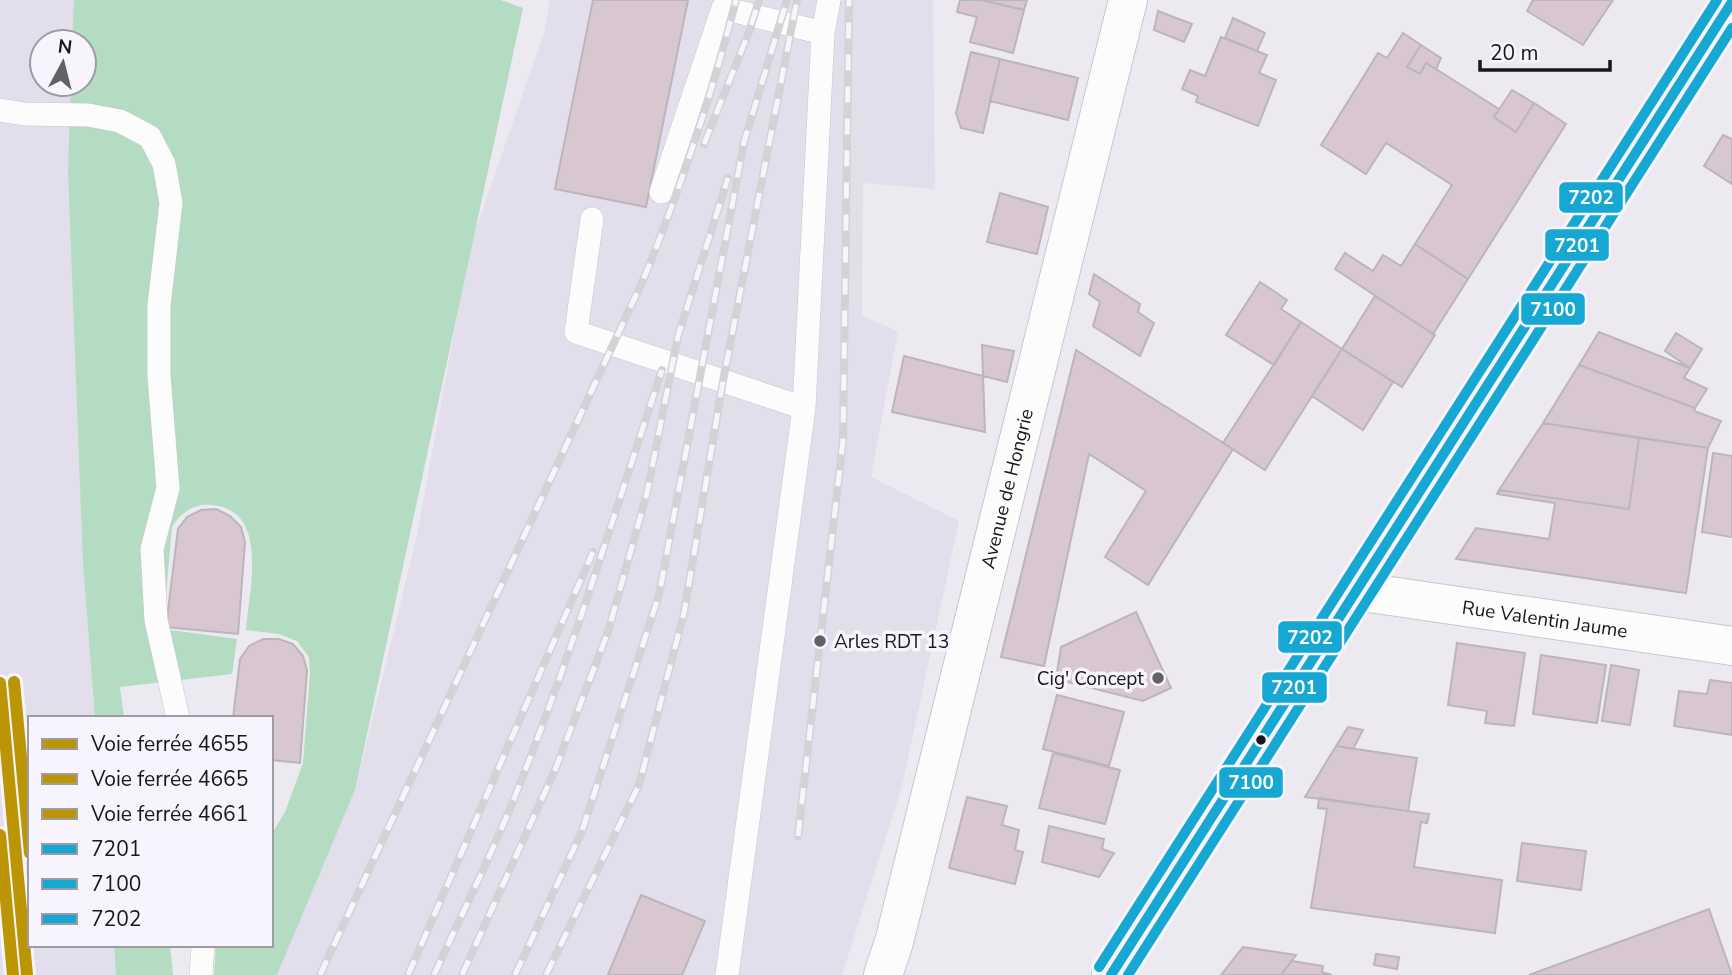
<svg xmlns="http://www.w3.org/2000/svg" width="1732" height="975" font-family="'Nunito Sans',sans-serif">
<style>
.built{fill:#e3deeb;fill-rule:evenodd}
.green{fill:#b3dcc3}
.building{fill:#d8c7d0;stroke:#bab6ba;stroke-width:2}
.lines{fill:none;stroke-linecap:round;stroke-linejoin:round}
.lane-casing{stroke:#c8c6cb;stroke-width:24}
.street-casing{stroke:#c8c6cb;stroke-width:40}
.secondary-casing{stroke:#c8c6cb;stroke-width:40}
.lane{stroke:#fcfcfd;stroke-width:23}
.street{stroke:#fcfcfd;stroke-width:38}
.secondary{stroke:#fcfcfd;stroke-width:38}
.rail-casing{stroke:#d3d3d5;stroke-width:8}
.rail{stroke:#f8f4fe;stroke-width:5;stroke-dasharray:16;stroke-linecap:butt}
.bus-1-casing{stroke:#f8f4fe;stroke-width:16}
.bus-2-casing{stroke:#f8f4fe;stroke-width:16}
.bus-3-casing{stroke:#f8f4fe;stroke-width:16}
.bus-1{stroke:#16a8d3;stroke-width:10}
.bus-2{stroke:#16a8d3;stroke-width:10}
.bus-3{stroke:#16a8d3;stroke-width:10}
.rail-1-casing{stroke:#f8f4fe;stroke-width:18}
.rail-2-casing{stroke:#f8f4fe;stroke-width:18}
.rail-3-casing{stroke:#f8f4fe;stroke-width:18}
.rail-1{stroke:#bb9504;stroke-width:12}
.rail-2{stroke:#bb9504;stroke-width:12}
.rail-3{stroke:#bb9504;stroke-width:12}
.poi-dot{fill:#626166;stroke:#f8f4fe;stroke-width:2.5}
.bus-dot{fill:#18171b;stroke:#f8f4fe;stroke-width:2.5}
.labels{text-anchor:middle;stroke-width:7;stroke-linejoin:round;paint-order:stroke}
.street-label{font-size:19px;fill:#18171b;stroke:#f8f4fe}
.poi-label{font-size:19px;fill:#18171b;stroke:#f8f4fe;text-anchor:start}
.line-badge{stroke:#f8f4fe;stroke-width:2.5}
.badge-label{font-size:19px;text-anchor:middle;font-weight:bold;fill:#fff}
</style>
<rect width="100%" height="100%" fill="#eceaf0"/>
<path class="built" d="M0 0H85L83 564 95 718H30V945H113L116 975H0ZM42 42H84V84H42Z
M550 0H933L935 189 863 183 862 316 898 331 871 477 959 521 902 786 842 975H277L355 790 416 540 470 246 544 33Z"/>
<path class="green" d="M74 0H501L523 8 355 790 277 975H214L216 945H271V835L285 812 303 763 310 674 309 657 297 641 279 634 246 630C249 590 270 510 212 505 193 503 181 513 172 527L163 629 237 639 232 674 120 687 124 718H95L83 564 68 170 71 84H84V42H72Z
M114 945H170L173 975H116Z"/>
<path class="building" d="M593 0H688L646 207 555 189Z
M960 0H981L1024 10 1013 53 970 42 977 17 957 12Z
M981 0H1027L1024 10Z
M1533 0H1613L1583 45 1527 11Z
M1158 11 1192 24 1184 42 1154 30Z
M1233 18 1265 33 1257 51 1225 38Z
M1403 33 1421 45 1407 67 1420 74 1426 63 1436 69 1499 109 1494 117 1516 132 1534 103 1566 124 1468 279 1415 244 1452 185 1386 143 1366 174 1321 145 1378 53 1387 58Z
M1221 37 1267 55 1259 73 1276 80 1258 126 1196 102 1198 96 1182 89 1190 70 1205 76Z
M1421 45 1441 58 1436 69 1426 63 1420 74 1407 67Z
M971 52 1000 59 983 133 961 128 956 113Z
M1000 59 1078 78 1068 120 990 101Z
M1512 90 1534 103 1516 132 1494 117Z
M1723 135 1732 139V184L1704 166Z
M1000 193 1048 207 1037 254 987 242Z
M1415 244 1468 279 1433 334 1335 269 1345 253 1373 271 1383 255 1401 266Z
M1094 274 1140 304 1138 312 1154 323 1140 356 1093 326 1100 302 1089 294Z
M1260 282 1287 300 1281 309 1301 322 1274 365 1226 335Z
M1375 296 1435 335 1402 387 1342 349Z
M1301 322 1342 349 1265 470 1223 443Z
M1599 332 1690 368 1684 378 1707 389 1695 408 1579 365Z
M1676 333 1702 349 1690 368 1665 351Z
M982 345 1014 351 1007 382 983 376Z
M1342 349 1393 382 1363 430 1312 396Z
M1076 350 1233 449 1148 585 1105 557 1146 491 1089 454 1044 666 1001 657Z
M904 356 983 376 985 432 892 412Z
M1579 365 1695 408 1694 411 1721 421 1708 448 1543 423Z
M1543 423 1639 438 1629 509 1499 490Z
M1639 438 1708 448 1686 593 1456 559 1476 528 1549 539 1555 503 1497 494 1499 490 1629 509Z
M1713 453 1732 456V537L1702 532Z
M216 509 230 516 241 527 245 542 238 634 166 627 178 529 187 517 201 510Z
M1136 612 1171 688 1143 701 1056 679 1061 647Z
M263 639H279L293 644 303 656 307 670 300 763 271 760V718H233L240 659 249 646Z
M1457 643 1525 653 1514 726 1485 723 1487 711 1448 705Z
M1541 655 1606 665 1597 723 1533 714Z
M1611 665 1639 670 1630 725 1602 721Z
M1710 680 1732 683V735L1674 726 1679 691 1707 694Z
M1057 695 1124 712 1109 766 1043 749Z
M1348 727 1363 730 1353 749 1336 746Z
M1336 746 1417 758 1408 811 1305 797Z
M1053 753 1120 770 1105 824 1039 808Z
M967 797 1007 806 1002 825 1019 830 1015 850 1023 852 1015 884 949 868Z
M1319 798 1429 814 1427 823 1421 822 1414 867 1502 880 1495 933 1311 908 1327 809 1318 808Z
M1049 826 1104 839 1102 849 1114 853 1099 877 1042 862Z
M1522 843 1586 851 1581 890 1517 881Z
M641 895 705 921 682 975H608Z
M1709 909 1732 975H1529Z
M1243 947 1296 955 1281 975H1221Z
M1376 954 1399 957 1397 969 1374 965Z
M1292 961 1323 966 1322 972 1332 975H1281Z"/>
<g class="lines">
<defs>
<path id="lane" d="M0 110 24 114 88 115 120 121 150 137 164 164 171 203 159 305V376L168 488 152 549 156 620 178 718
M661 192 723 8 823 33
M592 219 576 332 804 408
M201 975 203 945
M727 975 804 408 823 33 829 0"/>
<g id="street">
<path id="s1" d="M1356 591 1732 646"/>
<path id="s2" d="M883 975 894 942 1128 0"/>
</g>
<path id="secondary" d="M1111 975 1732 2"/>
</defs>
<use href="#lane" class="lane-casing"/>
<use href="#street" class="street-casing"/>
<use href="#secondary" class="secondary-casing"/>
<use href="#lane" class="lane"/>
<use href="#street" class="street"/>
<use href="#secondary" class="secondary"/>
<defs>
<path id="rail" d="M704 144 749 32 759 0
M798 836 843 440 849 0
M320 975 644 278C681 187 712 95 736 0
M408 975 593 552
M434 975C459 920 486 866 509 811 568 667 613 517 662 370
M462 975 555 770 608 632 647 493 678 336 728 178
M515 975 582 831 659 595 744 142 787 0
M546 975 639 785 684 613 723 381 797 0"/>
</defs>
<use href="#rail" class="rail-casing"/>
<use href="#rail" class="rail"/>
<defs>
<path id="bus-1" d="M1111 975 1732 2"/>
<path id="bus-2" d="M1128 975 1732 28"/>
<path id="bus-3" d="M1099 967 1717 0"/>
</defs>
<use href="#bus-1" class="bus-1-casing"/>
<use href="#bus-2" class="bus-2-casing"/>
<use href="#bus-3" class="bus-3-casing"/>
<use href="#bus-1" class="bus-1"/>
<use href="#bus-2" class="bus-2"/>
<use href="#bus-3" class="bus-3"/>
<defs>
<path id="rail-1" d="M0 683 27 975"/>
<path id="rail-2" d="M0 835 13 975"/>
<path id="rail-3" d="M14 682 30 853"/>
</defs>
<use href="#rail-1" class="rail-1-casing"/>
<use href="#rail-2" class="rail-2-casing"/>
<use href="#rail-3" class="rail-3-casing"/>
<use href="#rail-1" class="rail-1"/>
<use href="#rail-2" class="rail-2"/>
<use href="#rail-3" class="rail-3"/>
</g>
<g class="poi-dot">
<circle cx="820" cy="641" r="7"/>
<circle cx="1158" cy="678" r="7"/>
</g>
<circle class="bus-dot" cx="1261" cy="740" r="6"/>
<g class="labels">
<g class="street-label">
<text dy="7" stroke="none"><textPath href="#s2" startOffset="502">Avenue de Hongrie</textPath></text>
<text dy="7" stroke="none"><textPath href="#s1" startOffset="191">Rue Valentin Jaume</textPath></text>
</g>
<g class="poi-label">
<text x="834" y="648">Arles RDT 13</text>
<text x="1144" y="685" text-anchor="end">Cig' Concept</text>
</g>
</g>
<g class="line-badge">
<rect x="1558" y="181" width="66" height="33" rx="7" fill="#16a8d3"/>
<rect x="1544" y="228" width="66" height="34" rx="7" fill="#16a8d3"/>
<rect x="1520" y="292" width="66" height="34" rx="7" fill="#16a8d3"/>
<rect x="1277" y="620" width="66" height="34" rx="7" fill="#16a8d3"/>
<rect x="1261" y="671" width="67" height="33" rx="7" fill="#16a8d3"/>
<rect x="1218" y="766" width="66" height="33" rx="7" fill="#16a8d3"/>
</g>
<g class="badge-label">
<text x="1591" y="204">7202</text>
<text x="1577" y="252">7201</text>
<text x="1553" y="316">7100</text>
<text x="1310" y="644">7202</text>
<text x="1294" y="694">7201</text>
<text x="1251" y="789">7100</text>
</g>
<rect x="28" y="716" width="245" height="231" fill="#f8f4fe" stroke="#9e9ca3" stroke-width="2"/>
<rect x="42" y="739" width="35" height="10" fill="#bb9504" stroke="#9e9ca3" stroke-width="2"/>
<text x="91" y="751" font-size="21" fill="#18171b">Voie ferrée 4655</text>
<rect x="42" y="774" width="35" height="10" fill="#bb9504" stroke="#9e9ca3" stroke-width="2"/>
<text x="91" y="786" font-size="21" fill="#18171b">Voie ferrée 4665</text>
<rect x="42" y="809" width="35" height="10" fill="#bb9504" stroke="#9e9ca3" stroke-width="2"/>
<text x="91" y="821" font-size="21" fill="#18171b">Voie ferrée 4661</text>
<rect x="42" y="844" width="35" height="10" fill="#16a8d3" stroke="#9e9ca3" stroke-width="2"/>
<text x="91" y="856" font-size="21" fill="#18171b">7201</text>
<rect x="42" y="879" width="35" height="10" fill="#16a8d3" stroke="#9e9ca3" stroke-width="2"/>
<text x="91" y="891" font-size="21" fill="#18171b">7100</text>
<rect x="42" y="914" width="35" height="10" fill="#16a8d3" stroke="#9e9ca3" stroke-width="2"/>
<text x="91" y="926" font-size="21" fill="#18171b">7202</text>
<g transform="translate(63 63) rotate(7)"><circle r="33" fill="#f8f4fe" stroke="#9e9ca3" stroke-width="2"/>
<path d="M0-5L12 26L0 18L-12 26Z" fill="#626166"/>
<text y="-10" font-size="19" font-weight="bold" text-anchor="middle" fill="#18171b">N</text>
</g>
<path d="M1480 60v10h130v-10" fill="none" stroke="#18171b" stroke-width="3.5"/>
<text x="1490" y="60" font-size="21" fill="#18171b" stroke="#f8f4fe" stroke-width="5" paint-order="stroke">20 m</text>
</svg>
